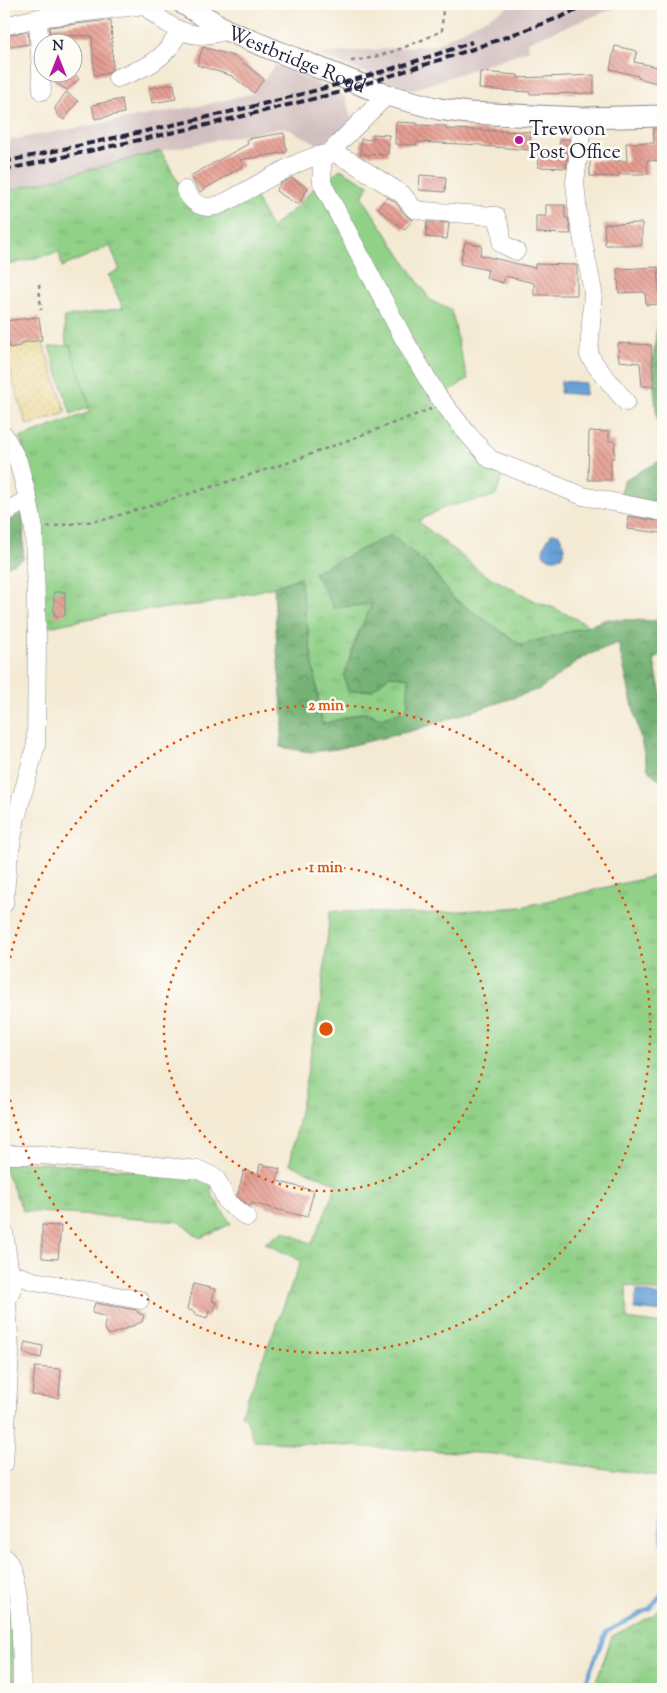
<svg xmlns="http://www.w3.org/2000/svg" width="667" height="1693" font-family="'Sorts Mill Goudy',serif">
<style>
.industrial{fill:#d2bfbf}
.grass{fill:url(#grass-tufts);stroke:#597961}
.forest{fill:url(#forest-crowns);stroke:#4b6a58}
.sand{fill:url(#sand-dots);stroke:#887e6c}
.garden{fill:#90d087;stroke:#597961}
.water{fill:url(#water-ripples);stroke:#456188}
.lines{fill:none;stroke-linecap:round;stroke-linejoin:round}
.stream{stroke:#68a0d6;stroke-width:4}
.building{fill:url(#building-back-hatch)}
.minor-casing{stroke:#8b8688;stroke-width:19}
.major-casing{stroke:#8b8688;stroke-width:23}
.path{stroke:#8b8688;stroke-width:2.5;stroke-dasharray:4 4;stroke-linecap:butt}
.minor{stroke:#fff;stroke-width:18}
.major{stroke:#fff;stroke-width:21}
.rail{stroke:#22223b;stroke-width:4;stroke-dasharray:8 4;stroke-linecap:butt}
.ring{fill:none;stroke:#de560e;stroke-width:2.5;stroke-dasharray:2.5 5}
.poi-dot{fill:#b5179e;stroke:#fdfcf7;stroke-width:2}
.labels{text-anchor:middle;stroke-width:5;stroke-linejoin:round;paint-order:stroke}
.street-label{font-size:20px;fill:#22223b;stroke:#fdfcf7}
.poi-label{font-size:20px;fill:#22223b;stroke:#fdfcf7;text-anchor:start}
.centre{fill:#de560e;stroke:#fdfcf7;stroke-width:2.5}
.ring-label{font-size:15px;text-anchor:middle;font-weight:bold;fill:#de560e;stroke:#fdfcf7;stroke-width:5;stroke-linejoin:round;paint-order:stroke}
</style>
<defs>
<pattern id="grass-tufts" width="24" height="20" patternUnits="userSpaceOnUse" patternTransform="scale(1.25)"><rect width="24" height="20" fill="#90d087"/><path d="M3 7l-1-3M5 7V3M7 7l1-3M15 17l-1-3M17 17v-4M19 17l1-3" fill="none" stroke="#7cb275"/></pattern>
<pattern id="forest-crowns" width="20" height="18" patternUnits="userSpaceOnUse" patternTransform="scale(1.25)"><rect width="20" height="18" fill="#74b274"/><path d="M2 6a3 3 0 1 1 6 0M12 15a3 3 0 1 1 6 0" fill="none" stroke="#5f9060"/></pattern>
<pattern id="sand-dots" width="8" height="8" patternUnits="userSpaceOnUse" patternTransform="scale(1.25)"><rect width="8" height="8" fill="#eeda9e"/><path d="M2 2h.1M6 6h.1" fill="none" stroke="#ccbb89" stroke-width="1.8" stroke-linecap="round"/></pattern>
<pattern id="water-ripples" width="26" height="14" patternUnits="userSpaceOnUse" patternTransform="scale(1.25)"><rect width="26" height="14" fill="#68a0d6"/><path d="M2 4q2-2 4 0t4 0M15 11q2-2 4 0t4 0" fill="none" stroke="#5582af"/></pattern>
<pattern id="building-back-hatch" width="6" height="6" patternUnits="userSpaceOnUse" patternTransform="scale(1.25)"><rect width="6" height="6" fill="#e69c90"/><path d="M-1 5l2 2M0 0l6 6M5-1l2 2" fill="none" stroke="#ba7f77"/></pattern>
</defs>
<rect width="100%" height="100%" fill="#fdfcf7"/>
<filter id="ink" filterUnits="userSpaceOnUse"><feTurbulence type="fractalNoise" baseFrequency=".02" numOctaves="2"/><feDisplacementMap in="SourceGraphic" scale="10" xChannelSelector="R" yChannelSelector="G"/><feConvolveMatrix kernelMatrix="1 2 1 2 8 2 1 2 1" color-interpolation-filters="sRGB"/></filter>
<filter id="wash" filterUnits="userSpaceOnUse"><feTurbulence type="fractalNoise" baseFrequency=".0096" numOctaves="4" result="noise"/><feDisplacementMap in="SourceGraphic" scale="20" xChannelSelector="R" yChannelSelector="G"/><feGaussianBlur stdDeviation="1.12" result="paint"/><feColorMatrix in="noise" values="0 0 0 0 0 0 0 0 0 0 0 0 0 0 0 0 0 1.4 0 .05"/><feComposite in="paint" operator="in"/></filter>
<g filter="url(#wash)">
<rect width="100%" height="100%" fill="#f4ead4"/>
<path class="industrial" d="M514 4H625L527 42 529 50 409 91 396 84 317 54 434 45Z
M275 65 345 96 352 121 322 146 284 127 161 151 4 192V141L204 105 254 93Z"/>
<path class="grass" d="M161 151 194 211 253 192 271 228 298 205 318 184 403 343 504 471 496 495 487 498 448 506 418 521 484 574 539 603 550 606 590 626 521 645 453 598 429 566 373 604 357 636 344 676 348 691 372 690 390 675 409 678 407 711 381 718 365 712 322 725 299 578 274 587 206 604 117 613 43 628 39 532 34 482 20 438 90 412 66 343 64 317 123 308 108 275 120 270 110 246 62 267 59 252 4 266V192Z
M663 244V338L657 245Z
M663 874V1293L626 1285 627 1319 663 1324V1465L659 1476 494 1454 254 1441 246 1418 241 1415 301 1261 265 1243 284 1231 312 1244 337 1184 290 1164 321 1000 330 911 418 914 521 907Z
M4 1163H48L196 1176 212 1183 211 1193 231 1224 200 1238 180 1222 23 1211 4 1168Z
M4 1572 8 1583 15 1689H4Z
M663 1604V1689H591L595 1684 612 1636 652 1616Z"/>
<path class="forest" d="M660 304 663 338V436L657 418 652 367Z
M663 459V505L620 496 624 480Z
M24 512 23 559 4 568V523Z
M391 535 429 566 453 598 521 645 589 626 607 619 655 621 663 613V652L654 661 663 703V783L648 770 618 643 585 656 540 689 415 730 337 749 310 752 280 747 283 719 277 650 274 587 300 577 322 724 365 712 381 718 407 710 409 678 390 675 372 690 348 691 344 676 357 636 372 604 334 608 314 572Z"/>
<path class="sand" d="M42 340 66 413 27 425 4 353 6 349Z"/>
<path class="garden" d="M340 169 369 185 362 197 430 300 452 311 459 347 468 379 446 393 415 351 325 183Z
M70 345 90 407 71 414 49 347Z"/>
<path class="water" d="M561 381 586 383 585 395 560 393Z
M552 533 559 534 565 547 562 557 550 559 543 554C543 545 547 540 552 533Z
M637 1290 663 1297V1312L634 1309Z"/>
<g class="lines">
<path class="stream" d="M663 1501 660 1514 663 1548
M580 1689 586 1681 606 1632 649 1609 663 1592"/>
</g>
<g id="blocks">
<path class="building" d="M111 20 113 68 107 74 94 75 92 36 50 35 49 27Z
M28 31 29 44 4 48V36Z
M615 46 637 51 634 62 663 68V85L638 78V76L610 69Z
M203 47 236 57 264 79 254 93 232 76 197 65Z
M60 72H73L79 79 67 90 54 82Z
M480 72 518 75V78L594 75V93L530 94V92L479 89Z
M174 84 176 99 152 103 149 88Z
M66 92 78 101 64 120 57 115 55 108Z
M122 99 124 113 95 119 92 105Z
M396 122 417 123V125L446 126V129L531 132 530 150 482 146V145L417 142 416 145 395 144Z
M663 128V161L647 160 648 174H618V177L590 176V160L627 161 626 143H654L653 129Z
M284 133 287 152 240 160 243 166 200 192 190 176 248 144 247 139Z
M373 134 389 135 388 155 361 154V139L373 140Z
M560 139H570L566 168 538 167 539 150H559Z
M420 175 446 177 445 192 419 190Z
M292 178 308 188 298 205 276 191 280 184Z
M387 197 395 202 406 216 413 220 404 230 378 208Z
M546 205H565V218H568L571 234 536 233V216H546Z
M427 222 449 223 447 239 426 237Z
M642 223V245H605L604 224Z
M465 242 482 246 480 255 535 268V264L577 265V295H534V283L505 276 503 283 486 278 488 270 460 264Z
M658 267 660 304 646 305 645 292 619 293 617 269Z
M39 317 42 340 21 343 20 346 10 348 9 343 4 344V321Z
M618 343 651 345 654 386H642L640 363 619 361Z
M589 431 609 432V441H615L614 458H611V480H588Z
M628 516 663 522 662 533 627 529Z
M54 592H65V616H54Z
M260 1164 280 1169 277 1181 314 1191 307 1217 252 1203 251 1206H249L237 1196 244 1170 258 1174Z
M42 1225 61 1226 58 1259 42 1258Z
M193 1284 215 1289 212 1301 216 1302 214 1312 209 1311 207 1318 194 1314 195 1312 187 1309Z
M95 1303 136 1310 138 1313 144 1315 142 1322 112 1334H108L104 1328 106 1317 92 1313Z
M25 1342 43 1346 41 1358 23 1353Z
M35 1367 61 1369 59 1398 32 1395Z"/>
</g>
</g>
<g filter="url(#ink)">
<use href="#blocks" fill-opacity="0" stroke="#8b8688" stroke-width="1"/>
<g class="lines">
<defs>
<path id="minor" d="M143 4C168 27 192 44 226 30
M38 18 42 91
M4 26 38 18 144 5
M117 78C146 68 166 60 179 31
M387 95 338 144 335 151 341 157 350 161 402 194 414 209 424 211 496 216 501 230 502 244 516 251
M583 118 575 182 578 215 593 292 589 355 597 367 626 402
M338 144 322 161V183L404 339 437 395 467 433 490 459 583 496 663 512
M185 190C190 199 197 207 208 207 219 207 228 201 237 196 258 185 308 153 329 154
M4 435 18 461 28 499 34 529 37 640 36 745 16 818 8 862 4 904
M4 513 28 499
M4 1155H43L199 1170 216 1178 227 1202 247 1217
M4 1232 12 1289 7 1301 10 1353 4 1464
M10 1273 34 1281 140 1300
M4 1557C24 1577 21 1659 22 1689"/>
<g id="major">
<path id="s1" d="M184 4 226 30 269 48 387 95 439 109 468 113 583 118 663 116"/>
</g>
</defs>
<use href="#minor" class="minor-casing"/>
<use href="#major" class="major-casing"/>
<path class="path" d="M351 61C383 58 413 44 442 31L443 4
M39 284 41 310
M47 527 103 520 221 484 290 462 431 409"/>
<use href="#minor" class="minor"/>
<use href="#major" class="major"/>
<path class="rail" d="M4 162C161 127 320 97 472 42
M4 170 202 126 337 93 470 50 561 17 589 4"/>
</g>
</g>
<g class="ring">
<circle cx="326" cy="1029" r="162"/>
<path d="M4 995A324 324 0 1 1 4 1063"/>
</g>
<circle class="poi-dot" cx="519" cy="140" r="5"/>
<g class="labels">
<g class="street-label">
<text dy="7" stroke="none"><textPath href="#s1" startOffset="126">Westbridge Road</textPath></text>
</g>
<g class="poi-label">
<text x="529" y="135">Trewoon<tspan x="529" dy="23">Post Office</tspan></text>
</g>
</g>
<circle cx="326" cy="1029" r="8" class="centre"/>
<g class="ring-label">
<text x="326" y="710">2 min</text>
<text x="326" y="872">1 min</text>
</g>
<rect width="667" height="1693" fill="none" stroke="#fdfcf7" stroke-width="20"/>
<g transform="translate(58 58)"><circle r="24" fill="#fdfcf7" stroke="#a5a5ac"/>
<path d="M0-4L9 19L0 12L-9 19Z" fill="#b5179e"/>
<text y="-8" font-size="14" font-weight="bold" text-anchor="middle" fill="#22223b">N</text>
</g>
</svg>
